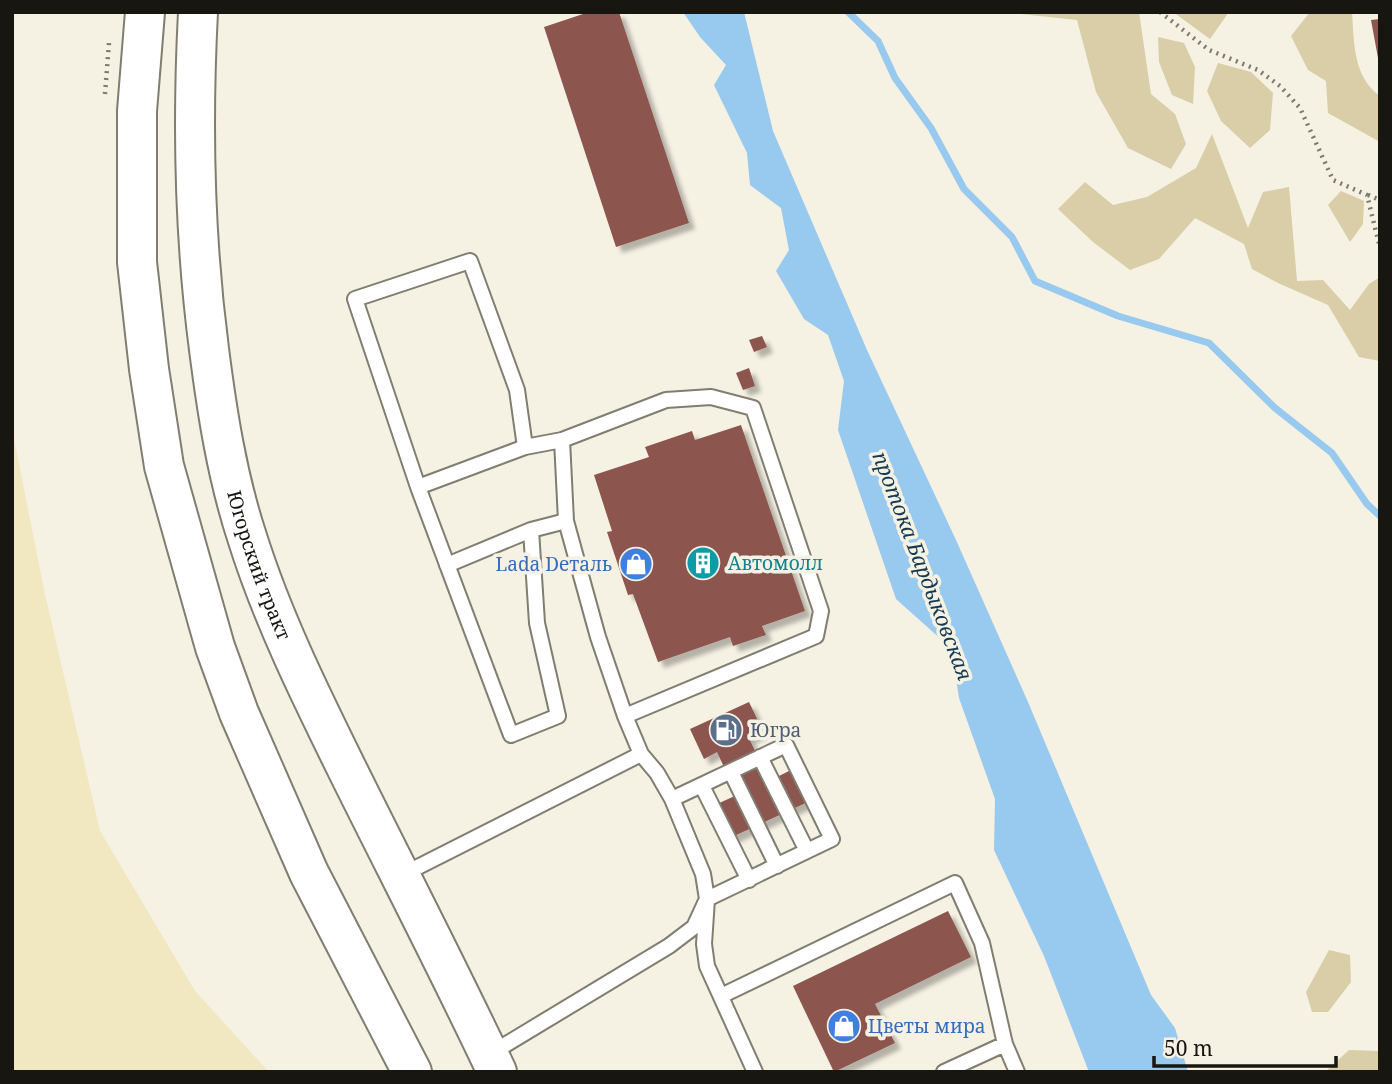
<svg xmlns="http://www.w3.org/2000/svg" width="1392" height="1084" font-family="'Noto Serif',serif">
<style>
.green{fill:#d9cea8}
.sand{fill:#f1e8c2}
.water{fill:#98c9ef}
.lines{fill:none;stroke-linecap:round;stroke-linejoin:round}
.stream{stroke:#98c9ef;stroke-width:7}
.building{fill:#8c554d;filter:url(#shadow)}
.lane-casing{stroke:#817d70;stroke-width:18}
.primary-casing{stroke:#817d70;stroke-width:42}
.path{stroke:#7c7a70;stroke-width:4.5;stroke-dasharray:2 5;stroke-linecap:butt}
.lane{stroke:#fff;stroke-width:14}
.primary{stroke:#fff;stroke-width:38}
.labels{text-anchor:middle;stroke-width:7;stroke-linejoin:round;paint-order:stroke}
.culture-label{font-size:19px;fill:#0d838f;stroke:#f5f1e3;text-anchor:start}
.street-label{font-size:19px;fill:#171611;stroke:#f5f1e3}
.shop-label{font-size:19px;fill:#366cbe;stroke:#f5f1e3;text-anchor:end}
.service-label{font-size:19px;fill:#4e5e75;stroke:#f5f1e3;text-anchor:start}
.water-label{font-size:21px;font-style:italic;fill:#143a54;stroke:#f5f1e3}
</style>
<defs>
<filter id="shadow"><feDropShadow dx="6" dy="6" stdDeviation="2" flood-color="#0004"/></filter>
</defs>
<rect width="100%" height="100%" fill="#f5f1e3"/>
<path class="green" d="M1002 12H1139L1151 94 1175 114 1186 144 1171 169 1128 148 1096 92 1077 20Z
M1173 12H1229L1210 39Z
M1310 12H1352C1354 42 1353 77 1380 96V142L1328 113 1326 81 1308 70 1291 36Z
M1158 37 1184 43 1195 67 1193 104 1172 95 1159 62Z
M1218 63 1251 72 1273 93 1270 130 1250 148 1221 121 1207 91Z
M1212 134 1248 228 1263 192 1289 187 1297 281 1323 280 1350 310 1369 284 1380 277V361L1359 357 1328 305 1278 283 1252 269 1244 244 1195 218 1159 259 1130 270 1093 242 1058 209 1085 182 1113 205 1147 197 1196 168Z
M1341 191 1364 201 1363 224 1350 242 1328 205Z
M1329 950 1350 955 1351 982 1328 1012H1312L1306 992Z
M1349 1050 1380 1051V1072H1325Z"/>
<path class="sand" d="M12 428 44 590 100 831 195 991 269 1072H12Z"/>
<path class="water" d="M683 12H744L773 131 867 350 956 540 1028 702 1151 995 1175 1028 1188 1072H1089L1044 956 994 850 995 799 959 698 956 678 943 641 896 599 838 430 844 381 828 335 804 319 776 271 789 250 781 208 750 185 747 153 714 85 726 65 700 37Z"/>
<g class="lines">
<path class="stream" d="M848 12 878 41 895 78 931 128 964 189 1012 237 1035 281 1118 316 1209 343 1275 408 1332 453 1367 504 1380 516"/>
</g>
<path class="building" d="M589 12H619L689 223 616 247 544 27Z
M1380 19V58H1378L1371 20Z
M762 336 767 347 754 352 749 340Z
M749 368 755 386 743 390 736 373Z
M741 425 805 611 762 626 766 635 733 646 730 637 658 662 633 594 628 595 607 532 612 531 594 475 649 457 645 447 692 431 695 440Z
M749 702 763 731 749 738 769 781 795 768 810 801 721 842 706 809 737 795 717 752 704 759 690 729Z
M948 911 971 957 875 1004 895 1043 834 1072 793 986Z"/>
<g class="lines">
<defs>
<path id="lane" d="M562 440 566 521 598 637 625 716 641 754 657 773 672 799 703 874 707 899 704 944 707 966 755 1072
M525 447 517 390 470 261 355 299 418 487 511 735 558 716 537 623 531 530
M418 487 525 447 562 440 666 400 711 397 753 408 821 611 816 636 625 716
M447 565 531 530 566 521
M760 757 807 851
M731 772 777 866
M702 786 749 880
M402 875 641 754
M721 996 955 883 982 943 1005 1044 1017 1072
M490 1054 669 946 694 927 707 899 832 839 786 745 672 799
M944 1072 1005 1044"/>
<g id="primary">
<path d="M145 12 137 111V262L149 369 164 466 215 647 239 713 309 873 412 1072"/>
<path id="s1" d="M198 12C192 127 194 235 209 349 217 412 227 476 247 537 272 617 310 694 347 769 397 870 449 970 497 1072"/>
</g>
</defs>
<use href="#lane" class="lane-casing"/>
<use href="#primary" class="primary-casing"/>
<path class="path" d="M1160 12 1209 50 1258 70 1280 86 1300 108 1333 180 1367 195 1380 248
M105 94 109 43
M1368 195 1380 200"/>
<use href="#lane" class="lane"/>
<use href="#primary" class="primary"/>
</g>
<defs>
<symbol id="building-disc" viewBox="-11 -11 22 22"><circle r="9.5" fill="#0f9aa8" stroke="#f5f1e3"/><path d="M-4-6H4V6H1V3H-1V6H-4ZM-2.5-4.3h1.7v1.8h-1.7ZM.8-4.3h1.7v1.8H.8ZM-2.5-1h1.7V.8h-1.7ZM.8-1h1.7V.8H.8Z" fill="#fff"/></symbol>
<symbol id="shop-disc" viewBox="-11 -11 22 22"><circle r="9.5" fill="#3f7fe0" stroke="#f5f1e3"/><path d="M-5-2.5h2.3a2.7 3.5 0 0 1 5.4 0H5L5.5 6h-11ZM-1.5-2.5h3a1.5 2.3 0 0 0-3 0Z" fill="#fff"/></symbol>
<symbol id="fuel-disc" viewBox="-11 -11 22 22"><circle r="9.5" fill="#5c6f8a" stroke="#f5f1e3"/><path d="M-5.5-6h7V0h2V4h1.3V-2.5L3-4.5l.8-.8L6-3V5H2.5V1h-1V6h-7ZM-4.2-4.7v3.2H.2V-4.7Z" fill="#fff"/></symbol>
</defs>
<g fill-rule="evenodd">
<use href="#building-disc" x="684" y="544" width="38" height="38"/>
<use href="#shop-disc" x="617" y="545" width="38" height="38"/>
<use href="#fuel-disc" x="707" y="711" width="38" height="38"/>
<use href="#shop-disc" x="825" y="1007" width="38" height="38"/>
</g>
<g class="labels">
<g class="culture-label">
<text x="728" y="570">Автомолл</text>
</g>
<g class="street-label">
<text dy="7" stroke="none"><textPath href="#s1" startOffset="560">Югорский тракт</textPath></text>
</g>
<g class="shop-label">
<text x="612" y="571">Lada Dеталь</text>
<text x="868" y="1033" text-anchor="start">Цветы мира</text>
</g>
<g class="service-label">
<text x="750" y="737">Югра</text>
</g>
<g class="water-label">
<text transform="translate(922 566) rotate(69)" y="7">протока Бардыковская</text>
</g>
</g>
<rect width="1392" height="1084" fill="none" stroke="#171611" stroke-width="28"/>
<path d="M1154 1056v10h182v-10" fill="none" stroke="#171611" stroke-width="3.5"/>
<text x="1164" y="1056" font-size="21" fill="#171611" stroke="#f5f1e3" stroke-width="5" paint-order="stroke">50 m</text>
</svg>
